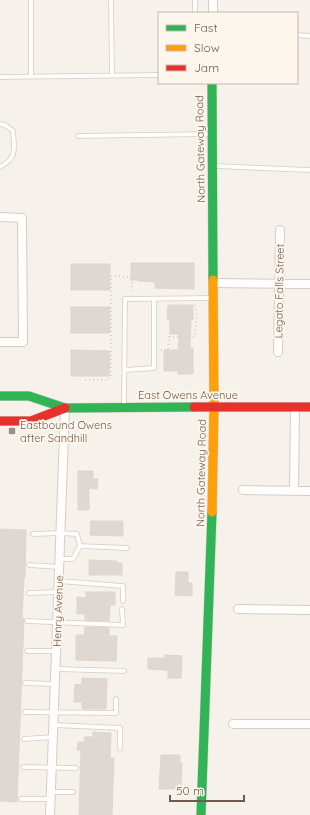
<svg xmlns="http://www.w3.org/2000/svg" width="310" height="815" font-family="Quicksand,sans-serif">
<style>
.building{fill:#dfd7d1;stroke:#ded5ce}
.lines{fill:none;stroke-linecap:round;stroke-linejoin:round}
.lane-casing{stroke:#d3cdc6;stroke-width:5.5}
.street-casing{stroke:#d3cdc6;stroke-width:10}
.fast-casing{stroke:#d5cec8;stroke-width:10}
.slow-casing{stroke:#d5cec8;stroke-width:10}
.jam-casing{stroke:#d5cec8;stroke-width:10}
.path{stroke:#d7d0cb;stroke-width:2;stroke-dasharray:1 3;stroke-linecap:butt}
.lane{stroke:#fefdfc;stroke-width:4}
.street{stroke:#fefdfc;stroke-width:8}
.fast{stroke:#30b455;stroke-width:9}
.slow{stroke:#ff9f0a;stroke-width:9}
.jam{stroke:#e5322d;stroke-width:9}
.poi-dot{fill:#a08e85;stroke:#fdf6ed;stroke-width:1.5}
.labels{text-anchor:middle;stroke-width:3.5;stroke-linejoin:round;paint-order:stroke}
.street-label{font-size:11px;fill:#72594e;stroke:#fdf6ed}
.poi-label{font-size:11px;fill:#72594e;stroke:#fdf6ed;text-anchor:start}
</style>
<rect width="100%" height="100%" fill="#f6f1eb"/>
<path class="building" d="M131 263H194V289L155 288V282L138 281V280H131Z
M71 264H110V290H71Z
M168 305H193V320H191L190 348H193V374H178V371H164V350H178L179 334H170V320H167Z
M71 307H110V333H71Z
M71 350 110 351 109 376H71Z
M78 471H93V479H98L97 489 89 488V510H78Z
M91 521H123V536L90 535Z
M0 529 26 530 25 578H24L22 618H24L17 802 0 801Z
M89 560 117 561V563H122V575H89Z
M176 572H188V583H192V596L175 595Z
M86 592H115V605H110L109 621 85 620V614H77V597L86 598Z
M85 627 109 628V636H117L116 661 76 660V635H84Z
M165 655 182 656 181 678H168V671L164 670 148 669V658H165Z
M82 678 107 679 106 709H82V702H74L75 684 82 685Z
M93 732 111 733 110 758H114L112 815H79L81 750H77L78 742H84L85 737H93Z
M161 755H180V763H182L181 789H159Z"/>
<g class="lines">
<defs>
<path id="lane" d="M111 0 112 76
M195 0V13
M297 35 310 36
M0 77 159 75
M31 77V0
M0 124 5 125 13 131C14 149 18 157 0 167
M78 136 211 134
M215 166 310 170
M125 370 154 368V299
M124 407 125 299 212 298
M33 534 61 533 77 534 80 546 73 559H60
M80 546 127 548
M29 565 59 567
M59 581 123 586V601
M29 593 58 592
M27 621 123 625 122 609
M27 651H56
M56 669 124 671
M25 683 55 684
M25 712 116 713V699
M54 725 120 728V748
M24 739 53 737
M23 767 76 768
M51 792H73
M21 799H50"/>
<path id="street" d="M213 13V0
M0 217 22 218 23 342H0
M214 283 310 284
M278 352 280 230
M243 490 310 491
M294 491 295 407
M238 609 310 610
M233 724H310
M50 815 65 408"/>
<path id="fast" d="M212 83 213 280
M0 396H29L65 408 194 407
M201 815 212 512"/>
<path id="slow" d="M212 512 214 407 213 280"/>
<path id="jam" d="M194 407H310
M0 421H31L65 408"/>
</defs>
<use href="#lane" class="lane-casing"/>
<use href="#street" class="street-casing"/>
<use href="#fast" class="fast-casing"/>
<use href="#slow" class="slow-casing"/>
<use href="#jam" class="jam-casing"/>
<path class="path" d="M161 350H168L169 337H194C196 328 199 312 194 304
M85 380H107L111 377V276L128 277 132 281 131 294"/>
<use href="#lane" class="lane"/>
<use href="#street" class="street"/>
<use href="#fast" class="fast"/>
<use href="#slow" class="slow"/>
<use href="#jam" class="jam"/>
</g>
<rect class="poi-dot" x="8" y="427" width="8" height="8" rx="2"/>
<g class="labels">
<g class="street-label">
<text transform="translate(200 149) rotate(-91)" y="4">North Gateway Road</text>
<text transform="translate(279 291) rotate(-89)" y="4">Legato Falls Street</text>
<text x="188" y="399">East Owens Avenue</text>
<text transform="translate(201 473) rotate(-89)" y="4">North Gateway Road</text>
<text transform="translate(58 611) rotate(-88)" y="4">Henry Avenue</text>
</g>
<g class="poi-label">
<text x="20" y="429">Eastbound Owens<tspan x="20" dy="13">after Sandhill</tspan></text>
</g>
</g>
<rect x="158" y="12" width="140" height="72" fill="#fdf6ed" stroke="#c5b7ad"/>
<rect x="166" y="25" width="20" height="6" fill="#30b455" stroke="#c5b7ad"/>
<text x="194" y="32" font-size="12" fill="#72594e">Fast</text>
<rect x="166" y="45" width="20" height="6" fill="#ff9f0a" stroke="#c5b7ad"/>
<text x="194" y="52" font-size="12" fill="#72594e">Slow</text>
<rect x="166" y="65" width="20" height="6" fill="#e5322d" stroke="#c5b7ad"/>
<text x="194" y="72" font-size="12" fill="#72594e">Jam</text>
<path d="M170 795v6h74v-6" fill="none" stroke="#72594e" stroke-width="2"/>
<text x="176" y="795" font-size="12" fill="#72594e" stroke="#fdf6ed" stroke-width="3" paint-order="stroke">50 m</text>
</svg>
